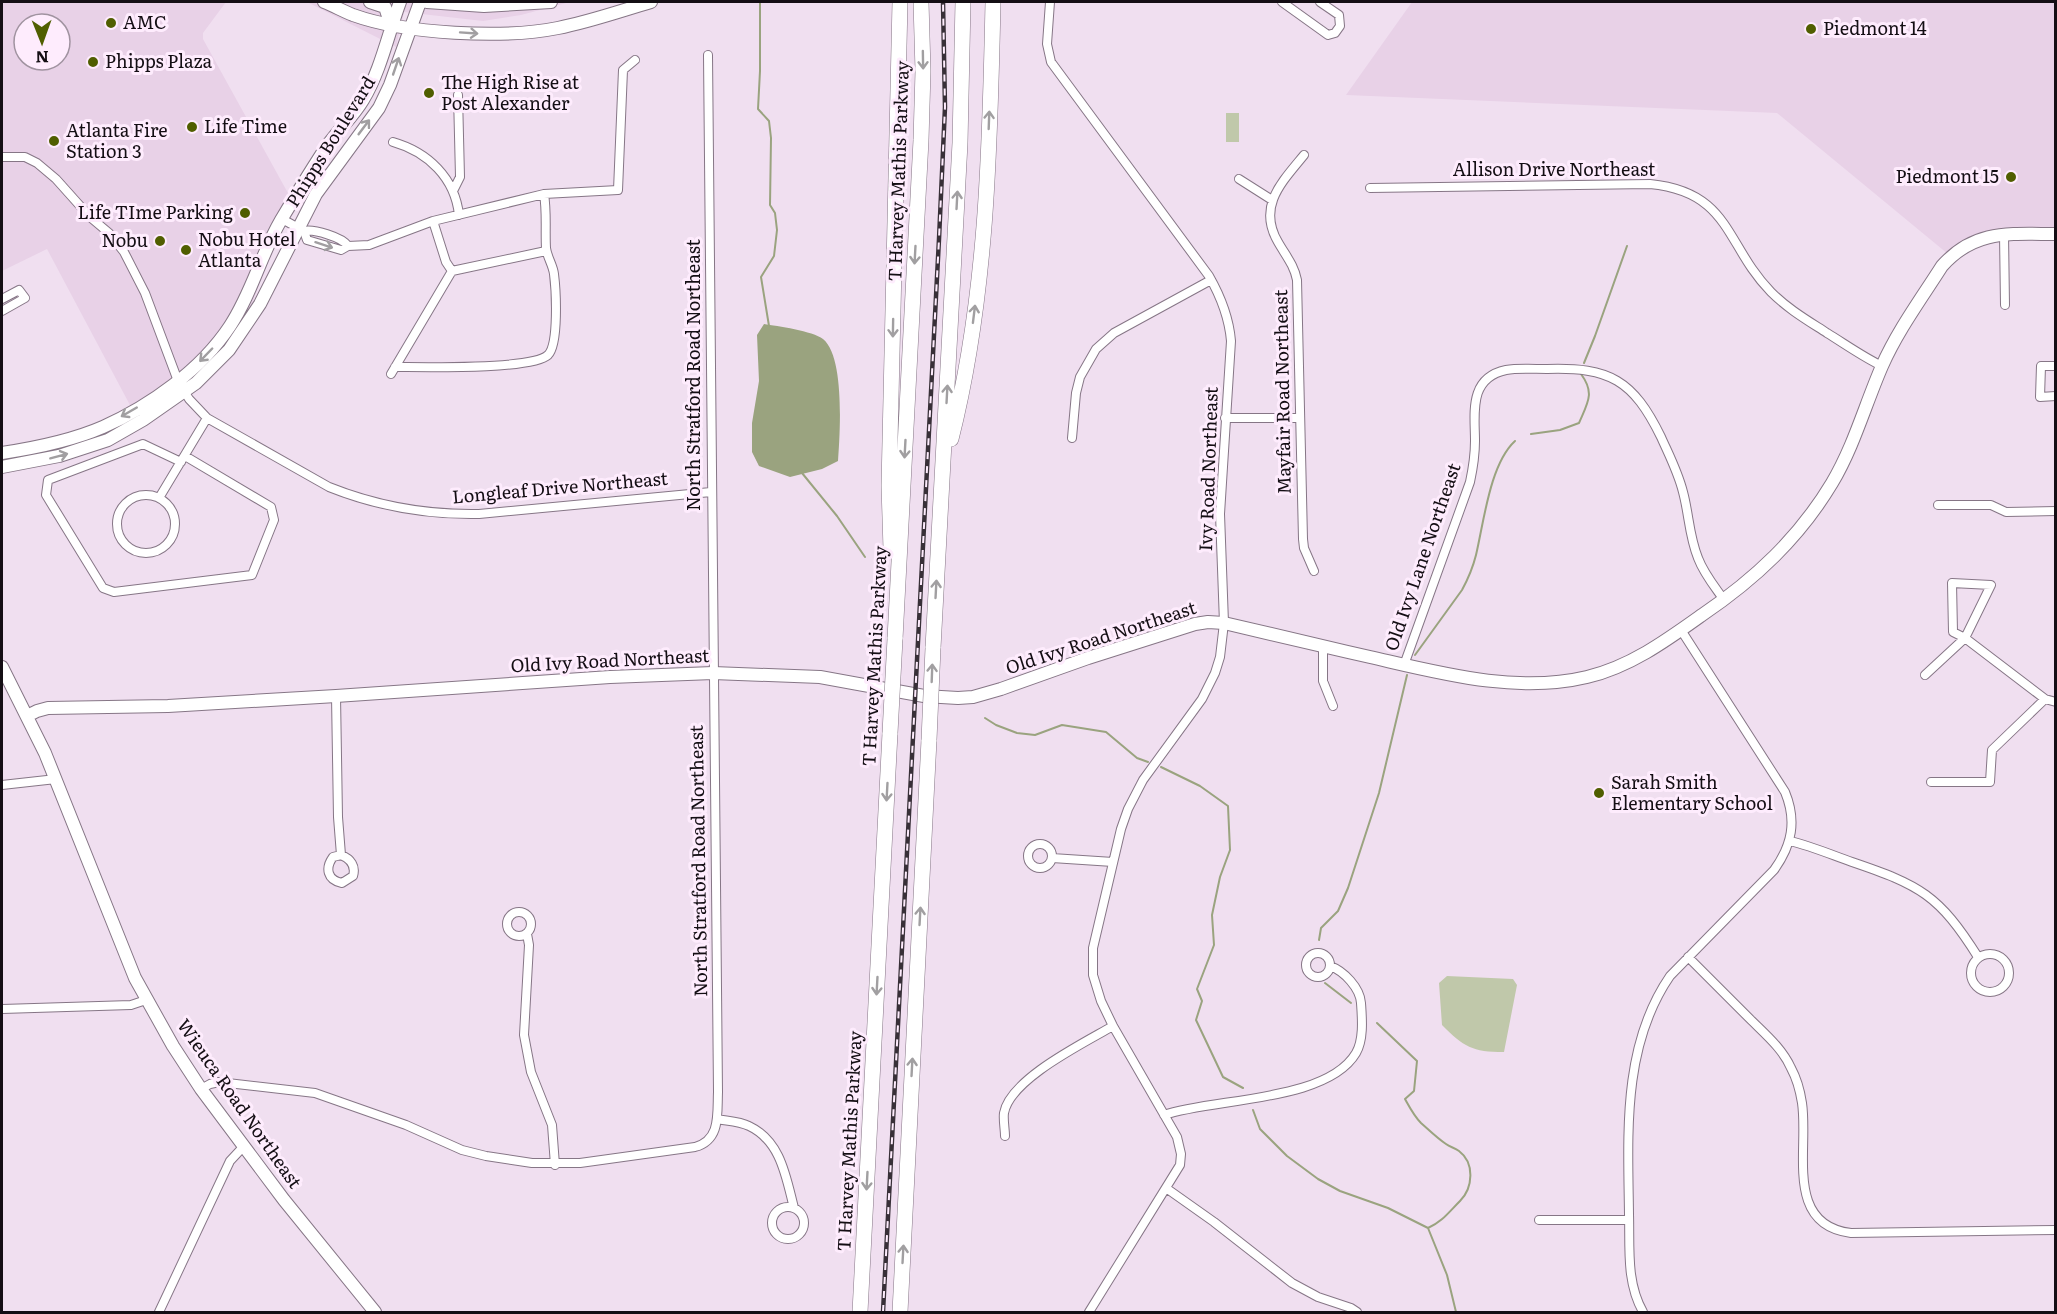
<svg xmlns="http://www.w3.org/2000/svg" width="2057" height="1314" font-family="Literata,serif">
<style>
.built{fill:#e8d1e7;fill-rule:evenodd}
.green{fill:#c0c8aa}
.water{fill:#9aa37f}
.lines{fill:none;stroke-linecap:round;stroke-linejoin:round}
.stream{stroke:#9aa37f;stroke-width:2}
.street-casing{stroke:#867686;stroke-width:10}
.secondary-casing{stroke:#867686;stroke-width:14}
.highway-casing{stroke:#867686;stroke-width:16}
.street{stroke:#fff;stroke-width:8}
.secondary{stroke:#fff;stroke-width:12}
.highway{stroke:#fff;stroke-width:15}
.rail-casing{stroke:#383038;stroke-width:4.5}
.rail{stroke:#feecfd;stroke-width:2;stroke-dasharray:7;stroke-linecap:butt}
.highway-bridge-casing{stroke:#867686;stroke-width:16;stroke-linecap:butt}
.highway-bridge{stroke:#fff;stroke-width:15}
.oneway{stroke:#a19fa1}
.poi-dot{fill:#505e00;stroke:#feecfd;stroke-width:2}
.labels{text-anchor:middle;stroke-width:6;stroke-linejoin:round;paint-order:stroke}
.poi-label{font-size:18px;fill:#140e14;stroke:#feecfd;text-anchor:start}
.street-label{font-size:18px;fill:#140e14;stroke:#feecfd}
</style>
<rect width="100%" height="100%" fill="#f0dff0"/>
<path class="built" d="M2 2H226L203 33V39L294 204 277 235 249 312 217 351 131 407 47 249 2 271ZM24 24H60V60H24Z
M307 2H570L521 15 483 21 404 12 396 47Z
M1412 2H2055L2056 84H2054L2055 241 1985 234 1948 254 1777 113 1346 95Z"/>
<path class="green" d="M1226 113H1239V142H1226Z
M1447 976 1513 979 1517 985 1504 1052C1472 1052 1464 1047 1442 1025L1439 983Z"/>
<path class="water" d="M764 324C777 326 813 331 823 339 845 357 840 433 838 461L822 469 790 477 759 466 752 452V423L759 381 757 335Z"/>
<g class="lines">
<path class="stream" d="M760 2V71L758 109 769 121 771 138 770 205 775 213 777 230 774 256 761 277 769 326
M1584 363 1595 336 1627 246
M1531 434 1560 430 1579 423C1588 402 1595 393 1581 374
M802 473 837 516 865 557
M1415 655 1462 590C1468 579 1473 567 1476 555 1484 521 1490 464 1515 441
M985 718 996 725 1017 733 1035 735 1062 725 1106 732 1137 758 1148 762
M1161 767 1200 786 1228 806 1230 850 1220 877 1212 915 1214 945 1197 989 1202 1001 1196 1020 1223 1077 1243 1088
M1319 940 1321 928 1338 911 1348 888 1379 793 1407 675
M1325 983 1351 1003
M1377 1023 1417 1061 1414 1091 1405 1099C1410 1108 1414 1116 1421 1123 1429 1130 1437 1138 1446 1144 1450 1147 1455 1148 1459 1151 1475 1163 1473 1188 1460 1201 1449 1212 1442 1222 1428 1228
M1253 1110 1260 1129 1287 1156 1318 1179 1340 1191 1388 1208 1428 1228 1447 1275 1456 1312"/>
<defs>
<path id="street" d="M1050 2 1047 44 1051 62 1209 276C1221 297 1229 317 1231 341L1220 514 1224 623 1220 657 1215 673 1202 699 1143 780 1128 809 1121 829 1093 948V975L1101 1001 1113 1026 1177 1137 1181 1154 1180 1165 1089 1312
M1282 2 1328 35 1335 33 1340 26 1339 15 1320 2
M393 142C428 152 455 178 459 215
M1304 155C1282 182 1257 206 1278 242 1286 256 1294 265 1297 280L1303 539 1304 548 1314 571
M2 157H25L37 163 56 179 90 217 109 233 124 252 145 293 178 381 189 399 207 418 329 487C379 507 426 515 479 514L711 492
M1239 179 1272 200
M1370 188 1650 184C1731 192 1725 245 1771 292 1788 309 1807 320 1827 333 1845 344 1863 357 1882 366
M453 191 460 177 458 95
M282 219 304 231C314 229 342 237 348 246
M433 221 446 262 452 271
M304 231 307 240 341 250 348 246 369 245 433 221 544 194 618 190 623 70 635 60
M2004 234 2005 305
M2 299 19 290 25 298 2 311
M2056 366H2041L2040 397 2056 396
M395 367C421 367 532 370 548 355 559 344 556 290 554 274 553 265 547 257 546 248 545 230 547 212 544 194
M391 374 452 271 546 251
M1225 418H1300
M1072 438 1076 393 1080 377 1096 349 1114 333 1211 280
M181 462 143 444 48 480 46 495 103 588 114 592 252 575 274 520 271 507 185 456
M117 524a29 29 0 1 1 58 0a29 29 0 1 1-58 0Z
M159 498 207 418
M1938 505H1991L2006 512 2056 511
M1323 646V681L1333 706
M1404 665 1470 482C1473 468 1475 455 1475 441 1475 414 1468 378 1506 370 1518 368 1533 369 1547 369 1610 367 1633 380 1661 437 1669 455 1678 472 1683 492 1689 514 1689 536 1698 558 1704 574 1715 587 1724 600
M1925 675 1965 638 1991 585 1952 583 1953 632 1965 638 2045 699 2056 702
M336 696 338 817 341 855 333 857C325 868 327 880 342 883L353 876C356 866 351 859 341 855
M1931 782H1990L1992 750 2045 699
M2 785 56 779
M1790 841C1811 846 1832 855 1852 862 1920 885 1939 895 1978 957
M1028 856a12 12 0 1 1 24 0a12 12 0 1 1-24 0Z
M1052 858 1113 862
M507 924a12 12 0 1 1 24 0a12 12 0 1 1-24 0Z
M527 934 529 945 524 1035 531 1072 552 1125 555 1165
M1306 965a12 12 0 1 1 24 0a12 12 0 1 1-24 0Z
M1971 973a19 19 0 1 1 38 0a19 19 0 1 1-38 0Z
M1688 957C1708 977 1729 998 1750 1019 1765 1034 1782 1048 1791 1068 1797 1079 1800 1090 1802 1103 1809 1149 1784 1225 1851 1233L2056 1230
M2 1009 131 1005 146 1000
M201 1089 210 1084 219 1082 315 1093 406 1125 462 1150 486 1156 532 1163H580L695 1147C721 1140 717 1114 718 1092L708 55
M1164 1115C1214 1098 1327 1102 1356 1053 1364 1039 1362 1018 1361 1003 1360 988 1344 971 1330 966
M717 1119C727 1121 739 1121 749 1126 781 1141 786 1177 794 1208
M1005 1136C1005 1129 1003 1120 1004 1113 1010 1079 1084 1043 1113 1026
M1166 1188 1214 1222 1292 1283 1318 1297 1351 1308 1357 1312
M772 1223a16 16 0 1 1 32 0a16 16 0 1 1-32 0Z
M1539 1220H1629
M159 1312 230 1161 244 1146
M1643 1312C1626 1282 1630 1248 1629 1214 1628 1133 1622 1046 1670 976L1774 870C1792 845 1797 821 1785 792L1681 630"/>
<path id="secondary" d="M324 2C334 6 343 11 353 15 406 34 503 39 558 28 589 22 620 11 651 2
M370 2 385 7
M427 2 484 6 551 2
M385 7 391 25
M2 453C35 448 71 441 103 427 150 406 201 370 230 326 252 293 261 254 281 220 296 195 311 170 327 146 338 130 353 117 363 100 381 70 388 34 400 2
M2 467 59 456 108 440 143 420 196 383 229 350 260 304 316 194 379 108 390 85 420 2
M2 667 45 753 135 978 173 1046 201 1089 284 1200 375 1312
M27 716 37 711 48 708 168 706 336 696 610 677 713 673 820 677 924 696 958 698 973 697 1001 689 1088 658 1195 624 1208 622 1224 623C1272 634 1321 646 1370 657 1440 673 1516 694 1587 677 1630 667 1667 640 1702 615 1755 579 1799 538 1832 483 1854 446 1865 405 1882 366 1898 330 1921 299 1942 266 1975 229 2010 234 2056 234"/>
<path id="highway" d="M951 439C987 297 990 147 993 2
M891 549 889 486 900 2
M895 639 921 140 923 71 921 2
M933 648 960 143 963 2
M860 1312 890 733
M900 1312 929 740"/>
</defs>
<use href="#street" class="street-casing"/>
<use href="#secondary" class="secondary-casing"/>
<use href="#highway" class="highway-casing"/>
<use href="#street" class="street"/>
<use href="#secondary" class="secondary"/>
<use href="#highway" class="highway"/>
<defs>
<path id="rail" d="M883 1312 939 239 945 107 943 2"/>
</defs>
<use href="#rail" class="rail-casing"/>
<use href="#rail" class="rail"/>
<defs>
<path id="highway-bridge" d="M890 733 895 639
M929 740 933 648"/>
</defs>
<use href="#highway-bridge" class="highway-bridge-casing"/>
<use href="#highway-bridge" class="highway-bridge"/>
</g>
<defs><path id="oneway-shaft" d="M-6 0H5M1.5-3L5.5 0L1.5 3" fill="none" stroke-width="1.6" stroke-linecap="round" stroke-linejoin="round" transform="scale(1.5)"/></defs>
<g class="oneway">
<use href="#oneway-shaft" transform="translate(469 33) rotate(4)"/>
<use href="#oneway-shaft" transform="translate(923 60) rotate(89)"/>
<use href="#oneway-shaft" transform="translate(396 66) rotate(-71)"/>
<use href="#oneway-shaft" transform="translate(989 120) rotate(-88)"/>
<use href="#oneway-shaft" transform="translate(364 127) rotate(-53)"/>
<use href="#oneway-shaft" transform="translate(957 200) rotate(-87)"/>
<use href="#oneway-shaft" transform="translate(324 245) rotate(18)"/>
<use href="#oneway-shaft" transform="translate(915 255) rotate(93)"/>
<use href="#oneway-shaft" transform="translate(974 314) rotate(-83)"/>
<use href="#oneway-shaft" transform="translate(893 328) rotate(91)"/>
<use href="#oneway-shaft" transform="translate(206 355) rotate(134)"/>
<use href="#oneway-shaft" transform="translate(947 394) rotate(-87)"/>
<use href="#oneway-shaft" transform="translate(129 412) rotate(150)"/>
<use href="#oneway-shaft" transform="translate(905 449) rotate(93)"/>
<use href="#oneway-shaft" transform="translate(59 456) rotate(-15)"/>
<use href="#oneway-shaft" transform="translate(936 589) rotate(-87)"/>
<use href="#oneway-shaft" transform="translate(932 673) rotate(-88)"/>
<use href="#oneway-shaft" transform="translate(887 792) rotate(93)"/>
<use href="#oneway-shaft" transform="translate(920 916) rotate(-87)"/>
<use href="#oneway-shaft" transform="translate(877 986) rotate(93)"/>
<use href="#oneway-shaft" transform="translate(912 1067) rotate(-87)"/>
<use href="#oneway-shaft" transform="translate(867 1181) rotate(93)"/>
<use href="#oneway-shaft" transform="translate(903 1254) rotate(-87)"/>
</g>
<g class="poi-dot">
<circle cx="111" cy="23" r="6"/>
<circle cx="1811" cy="29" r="6"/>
<circle cx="93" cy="62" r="6"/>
<circle cx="429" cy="93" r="6"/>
<circle cx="192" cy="127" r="6"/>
<circle cx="54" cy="141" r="6"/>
<circle cx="2011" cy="177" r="6"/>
<circle cx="245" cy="213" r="6"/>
<circle cx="160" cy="241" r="6"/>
<circle cx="186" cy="250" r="6"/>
<circle cx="1599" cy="793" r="6"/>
</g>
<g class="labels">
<g class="poi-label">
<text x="123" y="29">AMC</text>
<text x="1823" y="35">Piedmont 14</text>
<text x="105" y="68">Phipps Plaza</text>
<text x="441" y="89">The High Rise at<tspan x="441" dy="21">Post Alexander</tspan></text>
<text x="204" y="133">Life Time</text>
<text x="66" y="137">Atlanta Fire<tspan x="66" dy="21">Station 3</tspan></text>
<text x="1999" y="183" text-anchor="end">Piedmont 15</text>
<text x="233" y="219" text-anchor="end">Life TIme Parking</text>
<text x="198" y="246">Nobu Hotel<tspan x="198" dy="21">Atlanta</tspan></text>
<text x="148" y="247" text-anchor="end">Nobu</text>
<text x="1611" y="789">Sarah Smith<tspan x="1611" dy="21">Elementary School</tspan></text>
</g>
<g class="street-label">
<text transform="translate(331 142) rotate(-58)" y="6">Phipps Boulevard</text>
<text x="1554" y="176">Allison Drive Northeast</text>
<text transform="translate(899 171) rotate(-88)" y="6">T Harvey Mathis Parkway</text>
<text transform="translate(694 375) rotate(-90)" y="6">North Stratford Road Northeast</text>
<text transform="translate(1283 392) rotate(-91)" y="6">Mayfair Road Northeast</text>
<text transform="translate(1209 469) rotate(-88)" y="6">Ivy Road Northeast</text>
<text transform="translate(560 488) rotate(-5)" y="6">Longleaf Drive Northeast</text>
<text transform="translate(1423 557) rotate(-71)" y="6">Old Ivy Lane Northeast</text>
<text transform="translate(1101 638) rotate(-18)" y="6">Old Ivy Road Northeast</text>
<text transform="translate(875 656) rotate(-87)" y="6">T Harvey Mathis Parkway</text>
<text transform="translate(610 661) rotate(-3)" y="6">Old Ivy Road Northeast</text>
<text transform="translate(699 861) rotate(-91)" y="6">North Stratford Road Northeast</text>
<text transform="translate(239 1104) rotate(55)" y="6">Wieuca Road Northeast</text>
<text transform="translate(850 1141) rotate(-87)" y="6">T Harvey Mathis Parkway</text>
</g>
</g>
<rect width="2057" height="1314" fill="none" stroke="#140e14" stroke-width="6"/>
<g transform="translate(42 42) rotate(179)"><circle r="28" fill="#feecfd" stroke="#a093a0" stroke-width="1.5"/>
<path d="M0-4.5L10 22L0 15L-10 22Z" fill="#505e00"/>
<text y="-9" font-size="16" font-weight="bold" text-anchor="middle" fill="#140e14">N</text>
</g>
</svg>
